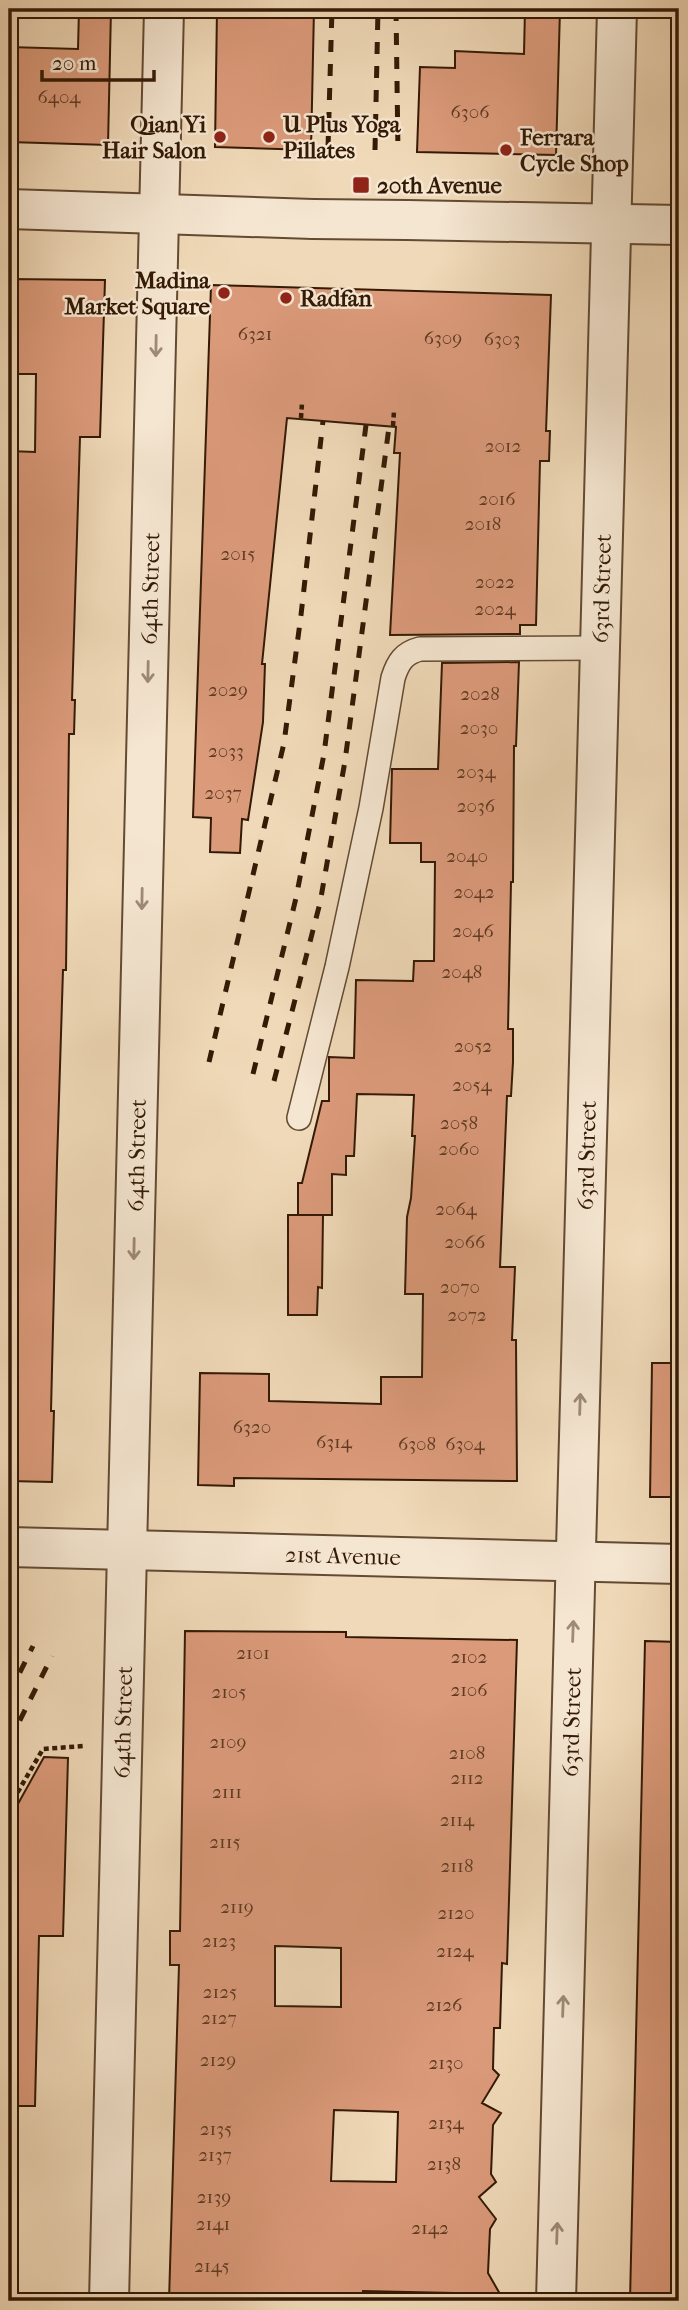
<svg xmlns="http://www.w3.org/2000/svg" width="688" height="2310" font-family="'IM FELL French Canon',serif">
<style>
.building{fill:#db9a7a;stroke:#341a05;stroke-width:2;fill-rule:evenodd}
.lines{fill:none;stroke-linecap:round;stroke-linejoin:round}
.service-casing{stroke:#634a32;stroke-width:26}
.minor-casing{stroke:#634a32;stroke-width:42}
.tertiary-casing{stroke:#634a32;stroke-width:42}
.path{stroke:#341a05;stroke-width:4.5;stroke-dasharray:5 3.5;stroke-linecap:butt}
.service{stroke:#f5e6d1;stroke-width:23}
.minor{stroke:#f5e6d1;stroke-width:38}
.tertiary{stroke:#f5e6d1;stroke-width:38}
.rail{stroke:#341a05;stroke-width:5;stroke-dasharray:12 12;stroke-linecap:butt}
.tertiary-bridge-casing{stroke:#634a32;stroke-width:42;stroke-linecap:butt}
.tertiary-bridge{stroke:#f5e6d1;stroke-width:38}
.oneway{stroke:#9e8a75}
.poi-dot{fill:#8f2418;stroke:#f5e6d1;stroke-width:2.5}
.labels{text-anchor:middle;stroke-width:5;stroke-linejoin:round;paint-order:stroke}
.number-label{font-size:19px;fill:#5e3a22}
.poi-label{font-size:23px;font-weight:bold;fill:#341a05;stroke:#f5e6d1;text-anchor:start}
.street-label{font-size:23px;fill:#341a05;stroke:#f5e6d1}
</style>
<rect width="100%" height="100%" fill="#f0d9b8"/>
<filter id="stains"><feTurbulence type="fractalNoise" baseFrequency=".00286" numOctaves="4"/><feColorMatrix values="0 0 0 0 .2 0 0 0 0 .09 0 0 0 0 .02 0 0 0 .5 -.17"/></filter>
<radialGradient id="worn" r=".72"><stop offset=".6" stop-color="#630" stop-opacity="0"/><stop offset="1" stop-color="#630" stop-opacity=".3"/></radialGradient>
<path class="building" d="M79 9H111L108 145 9 142V47L78 49Z
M217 9H314L311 150 215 147Z
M525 9H560L556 155 417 152 420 67 455 68V51L524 54Z
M9 279 105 280 100 437H80L72 700H75L74 734H69L66 970H63L57 1163 51 1411H54L52 1482 9 1481V451L35 452 36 374H9Z
M211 285 551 295 546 431H550L549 461H540L536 625H520V634L390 635 400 453H394L396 427 287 418 262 664H265L263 722 248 820 242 819 240 853 210 852 211 818 193 817Z
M519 662 516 746H514L513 882H511L508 1029H513V1062L511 1096H507L500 1267H515L512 1340H516L517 1481 234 1478V1486L198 1485 200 1373 269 1374V1401L381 1404V1377H422L423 1294H405L407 1217 411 1198 415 1136H412L414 1095 357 1094 354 1156H346V1175L332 1174V1215H298V1183H302L322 1101H329V1057L354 1058 356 980 413 981 414 961H434L435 862H421V843H390L392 769H438L442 663Z
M288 1215H323L322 1288 318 1287 317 1315H288Z
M652 1363H679V1497H650Z
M185 1631 346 1632V1637L517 1640 507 1964 502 1963 500 2028H494L493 2069 499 2075 482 2103 501 2113 493 2125 491 2174 496 2182 479 2197 496 2219 490 2229 488 2273 500 2294 363 2291 362 2301H169L179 1965H170V1931H180ZM275 1946 341 1948V2007L275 2006ZM334 2110 398 2112 396 2182 331 2181Z
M645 1641 679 1642V2301H630Z
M44 1757 68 1758 63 1936H39L35 2106H9V1820Z"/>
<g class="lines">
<defs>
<path id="service" d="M299 1118 337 967 371 808 393 678C398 662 404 653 420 649L600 648"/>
<g id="minor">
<path id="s1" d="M109 2301 164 9"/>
<path id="s2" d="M556 2301 617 9"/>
</g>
<g id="tertiary">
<path d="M9 209 313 219"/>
<path d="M407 220 679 225"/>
<path id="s3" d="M9 1547 679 1564"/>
</g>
</defs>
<use href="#service" class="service-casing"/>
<use href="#minor" class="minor-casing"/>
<use href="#tertiary" class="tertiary-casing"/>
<path class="path" d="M301 418 302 403
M393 426 394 411
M9 1807 43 1749 83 1746"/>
<use href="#service" class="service"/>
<use href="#minor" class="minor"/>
<use href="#tertiary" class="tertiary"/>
<path class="rail" d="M396 9 398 152
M328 148 332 9
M375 150 378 9
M209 1062 284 743 301 615 323 421
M253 1074 296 898 324 754 366 425
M274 1081 320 903 345 761 389 427
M9 1694 33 1646
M9 1742 52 1656"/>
<defs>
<path id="tertiary-bridge" d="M313 219 407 220"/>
</defs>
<use href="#tertiary-bridge" class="tertiary-bridge-casing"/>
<use href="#tertiary-bridge" class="tertiary-bridge"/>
</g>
<defs><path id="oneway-shaft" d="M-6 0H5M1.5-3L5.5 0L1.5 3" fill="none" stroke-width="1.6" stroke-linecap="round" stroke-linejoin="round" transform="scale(1.75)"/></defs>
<g class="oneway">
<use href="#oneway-shaft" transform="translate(156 346) rotate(91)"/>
<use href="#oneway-shaft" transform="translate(148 672) rotate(91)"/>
<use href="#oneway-shaft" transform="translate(142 899) rotate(91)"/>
<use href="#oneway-shaft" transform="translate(134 1249) rotate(91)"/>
<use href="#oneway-shaft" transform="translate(580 1404) rotate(-88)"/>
<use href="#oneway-shaft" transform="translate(573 1631) rotate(-88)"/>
<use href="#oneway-shaft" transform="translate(563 2006) rotate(-88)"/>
<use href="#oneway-shaft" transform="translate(557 2233) rotate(-88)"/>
</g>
<g class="poi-dot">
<circle cx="220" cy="137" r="7"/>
<circle cx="269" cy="137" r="7"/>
<circle cx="506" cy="150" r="7"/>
<rect x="352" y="176" width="18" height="18" rx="3.5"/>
<circle cx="224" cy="293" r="7"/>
<circle cx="286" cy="298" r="7"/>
</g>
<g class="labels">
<g class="number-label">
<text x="59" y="103">6404</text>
<text x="470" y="118">6306</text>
<text x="255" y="340">6321</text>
<text x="443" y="344">6309</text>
<text x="502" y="345">6303</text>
<text x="503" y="452">2012</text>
<text x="497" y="505">2016</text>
<text x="483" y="530">2018</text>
<text x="238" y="560">2015</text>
<text x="495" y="588">2022</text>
<text x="495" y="615">2024</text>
<text x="228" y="696">2029</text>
<text x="480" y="700">2028</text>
<text x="479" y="734">2030</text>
<text x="226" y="757">2033</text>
<text x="476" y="778">2034</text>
<text x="223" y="799">2037</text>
<text x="476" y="812">2036</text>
<text x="467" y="862">2040</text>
<text x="474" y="898">2042</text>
<text x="473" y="937">2046</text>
<text x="462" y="978">2048</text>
<text x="473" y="1052">2052</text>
<text x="472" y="1091">2054</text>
<text x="459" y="1129">2058</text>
<text x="459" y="1155">2060</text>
<text x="456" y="1215">2064</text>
<text x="465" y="1248">2066</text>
<text x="460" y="1293">2070</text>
<text x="467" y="1321">2072</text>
<text x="252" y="1433">6320</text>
<text x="334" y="1448">6314</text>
<text x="417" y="1450">6308</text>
<text x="465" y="1450">6304</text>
<text x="253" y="1659">2101</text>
<text x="469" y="1663">2102</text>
<text x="469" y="1696">2106</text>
<text x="229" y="1698">2105</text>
<text x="228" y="1748">2109</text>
<text x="467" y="1759">2108</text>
<text x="467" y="1784">2112</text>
<text x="227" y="1798">2111</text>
<text x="457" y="1826">2114</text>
<text x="225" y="1848">2115</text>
<text x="457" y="1872">2118</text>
<text x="237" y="1913">2119</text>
<text x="456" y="1919">2120</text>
<text x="219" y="1947">2123</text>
<text x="455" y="1957">2124</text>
<text x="220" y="1998">2125</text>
<text x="444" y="2011">2126</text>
<text x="219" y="2024">2127</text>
<text x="218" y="2066">2129</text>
<text x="446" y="2069">2130</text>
<text x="446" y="2129">2134</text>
<text x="216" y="2135">2135</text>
<text x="215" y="2161">2137</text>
<text x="444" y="2170">2138</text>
<text x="214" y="2203">2139</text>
<text x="213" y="2230">2141</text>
<text x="430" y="2234">2142</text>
<text x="212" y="2272">2145</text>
</g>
<g class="poi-label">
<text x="206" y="132" text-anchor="end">Qian Yi<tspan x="206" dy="26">Hair Salon</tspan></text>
<text x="283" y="132">U Plus Yoga<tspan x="283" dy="26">Pillates</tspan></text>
<text x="520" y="145">Ferrara<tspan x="520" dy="26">Cycle Shop</tspan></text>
<text x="377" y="193">20th Avenue</text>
<text x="210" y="288" text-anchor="end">Madina<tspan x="210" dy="26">Market Square</tspan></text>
<text x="300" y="306">Radfan</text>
</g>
<g class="street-label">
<text dy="8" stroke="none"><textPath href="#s1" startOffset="1713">64th Street</textPath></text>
<text dy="8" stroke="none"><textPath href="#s2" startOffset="1713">63rd Street</textPath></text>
<text dy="8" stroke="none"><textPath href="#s1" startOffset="1146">64th Street</textPath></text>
<text dy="8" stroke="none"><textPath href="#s2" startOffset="1146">63rd Street</textPath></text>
<text dy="8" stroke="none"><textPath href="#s3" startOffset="334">21st Avenue</textPath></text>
<text dy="8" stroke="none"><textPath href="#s1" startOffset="579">64th Street</textPath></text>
<text dy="8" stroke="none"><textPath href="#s2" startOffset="579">63rd Street</textPath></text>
</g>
</g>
<rect width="688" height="2310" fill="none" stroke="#f0d9b8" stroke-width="35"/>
<rect x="10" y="10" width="667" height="2289" fill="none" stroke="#341a05" stroke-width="3.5"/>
<rect x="18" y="18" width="653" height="2275" fill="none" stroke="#341a05" stroke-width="2"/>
<path d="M42 70v10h112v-10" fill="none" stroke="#341a05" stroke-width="3.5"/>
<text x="52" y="70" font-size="21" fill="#341a05" stroke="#f5e6d1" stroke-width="5" paint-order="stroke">20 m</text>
<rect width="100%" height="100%" filter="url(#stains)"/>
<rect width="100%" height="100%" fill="url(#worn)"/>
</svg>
